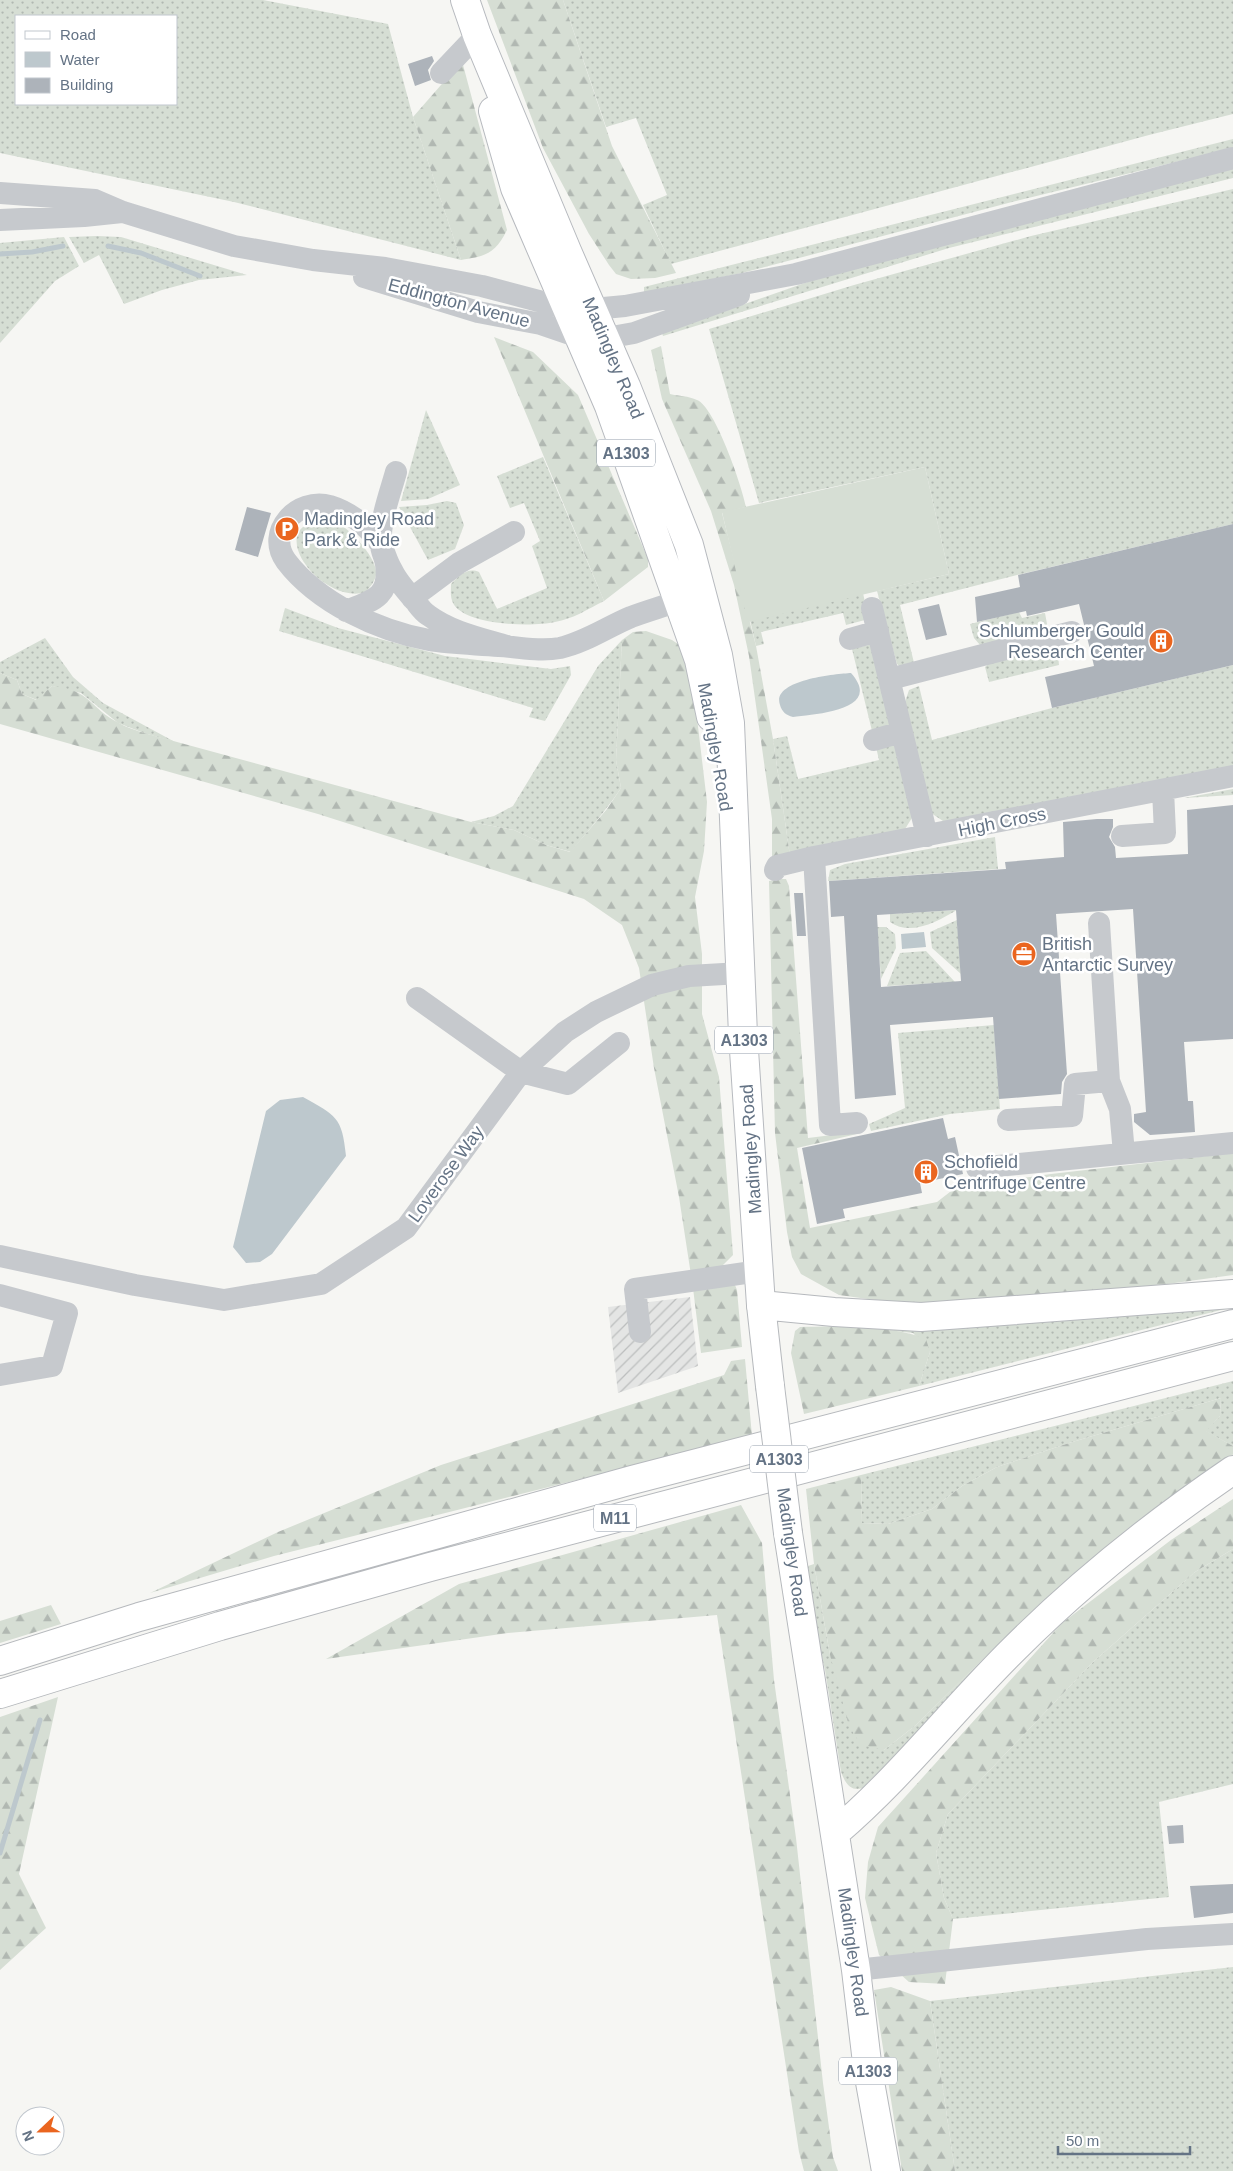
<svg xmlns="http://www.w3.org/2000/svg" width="1233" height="2171" font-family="Helvetica,sans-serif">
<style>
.industrial{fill:url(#industrial-furrows)}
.grass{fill:url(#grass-dots);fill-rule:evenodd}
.forest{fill:url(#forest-firs)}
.pitch{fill:#d6ded4}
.water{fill:#bdc8cd}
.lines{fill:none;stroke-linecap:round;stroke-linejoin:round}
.stream{stroke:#bdc8cd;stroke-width:5}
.building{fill:#adb3ba;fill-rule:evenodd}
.major-casing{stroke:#b7babf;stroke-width:30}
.highway-casing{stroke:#b6b9bd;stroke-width:30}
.minor{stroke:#c6c9cd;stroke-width:22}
.major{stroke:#fff;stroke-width:28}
.highway{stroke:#fff;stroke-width:28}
.highway-bridge-casing{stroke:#b6b9bd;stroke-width:30;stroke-linecap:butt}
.highway-bridge{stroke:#fff;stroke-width:28}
.labels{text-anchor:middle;stroke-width:5;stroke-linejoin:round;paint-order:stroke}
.shield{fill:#fff;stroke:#929daa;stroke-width:1}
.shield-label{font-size:16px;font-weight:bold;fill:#647385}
.street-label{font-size:18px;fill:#647385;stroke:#fff}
.poi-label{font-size:18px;fill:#647385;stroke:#fff;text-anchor:start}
</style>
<defs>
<pattern id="industrial-furrows" width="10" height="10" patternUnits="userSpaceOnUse" patternTransform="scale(1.25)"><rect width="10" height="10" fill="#e4e5e4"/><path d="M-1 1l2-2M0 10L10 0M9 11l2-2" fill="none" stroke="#bcbebe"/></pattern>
<pattern id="grass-dots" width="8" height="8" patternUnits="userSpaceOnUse" patternTransform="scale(1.25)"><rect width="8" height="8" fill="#d6ded4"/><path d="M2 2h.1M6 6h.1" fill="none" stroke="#b1b8b2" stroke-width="1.8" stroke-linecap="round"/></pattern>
<pattern id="forest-firs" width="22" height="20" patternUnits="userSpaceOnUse" patternTransform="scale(1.25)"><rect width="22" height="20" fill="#d6ded4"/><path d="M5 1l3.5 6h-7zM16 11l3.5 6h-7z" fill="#b1b8b2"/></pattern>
</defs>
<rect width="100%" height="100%" fill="#f6f6f3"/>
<path class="industrial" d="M690 1297 698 1366 618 1393 608 1307Z"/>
<path class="grass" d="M0 0H263L388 24 413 117 461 260 234 202 0 153ZM16 16H176V104H16Z
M563 0H1233V114L1149 135 671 264 643 205 667 195 636 118 606 127Z
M1233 139V148L1012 202 742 273 644 293V287Z
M1233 168V178L949 248 663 336 662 333 819 278Z
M1233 189V524L1017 575 900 605 915 667 903 669 897 664 877 591 949 574 925 467 759 503 709 329 854 285 1031 236Z
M97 236 121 237 247 275 199 280 162 290 124 304 99 255 84 263 69 237Z
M64 237 79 266 55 281 0 343V243Z
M426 410 460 485 428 499 401 501Z
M543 457 604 601C588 609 573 619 555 622 533 627 465 626 453 603 450 597 451 591 451 584 459 576 467 567 479 572L497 609 547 588 532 546 540 541 524 503 510 508 497 476Z
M447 501 456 503 464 525 455 549 428 560 399 507 427 505Z
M321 520C325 521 329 520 333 521 347 525 379 559 376 575 375 581 370 587 366 592 323 606 262 528 321 520Z
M863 593 868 616 865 620 846 625 843 613 761 632 764 644 756 646 750 620Z
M285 608 338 628 445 656 551 669 570 666 571 675 545 721 529 717 533 708 279 631Z
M1019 612 1022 618 1045 613 1047 624 1044 631 980 645 974 638 970 624Z
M45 638 73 677 103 703 175 742 144 733 118 723 81 693 52 686 37 700 22 694 17 680 0 673V662Z
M622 640 616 760 621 788C606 811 588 830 571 852L546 845 514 830 471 822 494 816 513 806 598 666Z
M872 644 891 726 872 731 852 649Z
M1047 648 1058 655 1059 665 989 682 985 667 990 662Z
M1233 665V771L946 823 931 813 905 702 909 690 919 686 932 740 1052 708Z
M787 736 798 779 879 760 876 747 895 742 915 813 905 829 790 856 773 739Z
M1233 789V795L1184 798Z
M995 837 998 869 828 881 830 870 845 864Z
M957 910C938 921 911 937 890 922V914Z
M957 920 961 974 932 948 930 932Z
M877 927H886L895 934 896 948 881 979Z
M926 951 955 982 887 986 900 953Z
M994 1025 1000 1109 950 1114 871 1131 869 1124 905 1108 898 1033Z
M1233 1307 919 1386 930 1352 913 1333 875 1329 876 1326 984 1325 1051 1322Z
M1233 1381V1446L1205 1431 1220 1416 1221 1398 1069 1443 997 1467 962 1486 932 1509 888 1524 862 1523 861 1475Z
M1233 1454V1459L880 1779C862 1790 850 1797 841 1772L825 1670 802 1568 814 1564 830 1655 884 1750 916 1725 990 1652 1049 1598 1139 1521Z
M1233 1549V1784L1159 1802 1169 1897 953 1919 944 1898 936 1853 948 1814 1093 1662 1195 1572Z
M1233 1967V2171H955L930 2001Z"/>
<path class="forest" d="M487 0H563L612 146 676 273 655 278 631 279 616 274 609 265 589 234 543 148Z
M462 61 507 230C495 254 486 256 461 260L413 117Z
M494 337 533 352 578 395 648 559V567L604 601Z
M661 346 670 394C678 396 689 396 697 400 715 407 742 486 746 507L722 513 756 646 773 739 790 856 772 859V819L749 656 734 585 711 511 662 399 651 350Z
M646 631 672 640 681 646 692 676 707 802 704 851 695 897 702 954V1014L719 1077 733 1255 723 1265 724 1277 733 1280 737 1290 742 1347 701 1353 693 1288 679 1197 654 1068 639 968 622 925 584 899 318 814 0 724V673L17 680 22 694 36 700 52 686C92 690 90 709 119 723 127 728 136 730 144 733L471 822 514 830 546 845 570 852 607 809 621 788 616 760 622 640 633 632Z
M778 879H786L789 886 808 1138 856 1132 857 1134 797 1148 810 1228 937 1202 955 1188 1051 1174 1233 1153V1275L1138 1288 1047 1297 904 1304 839 1295 801 1274 792 1257 787 1232 775 1133 769 881Z
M800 1327C836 1326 893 1325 926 1339L930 1352 919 1386 804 1414 791 1353 795 1331Z
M745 1359 752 1436 274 1556 150 1593 278 1532 441 1465 724 1375 731 1361Z
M1221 1398 1220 1416 1206 1431 1233 1446V1454L1139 1521 1049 1598 990 1652 916 1725 884 1750 861 1745 849 1726 830 1655 814 1564 806 1489 861 1475 862 1523 888 1524 932 1509 962 1486 997 1467 1069 1443Z
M1233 1499V1549L1195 1572 1093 1662 948 1814 936 1853 944 1898 953 1919 945 1984 909 1982 879 1955 865 1898 868 1862 878 1827 1062 1623 1171 1540Z
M741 1505 762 1543 774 1680 796 1838 823 2083 833 2157 838 2171H804L799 2152 717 1615 508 1633 326 1659 459 1584Z
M51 1605 61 1624 0 1643V1621Z
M58 1697 19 1874 46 1928 0 1970V1717Z
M891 1987 930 2001 955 2171H902L874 1990Z"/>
<path class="pitch" d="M925 467 949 574 748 622 722 512Z"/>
<path class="water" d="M851 673C884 710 816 714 793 717 786 715 782 712 780 705 771 680 835 674 851 673Z
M924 932 926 947 902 949 901 934Z
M303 1097C336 1116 342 1116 346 1156L272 1254 260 1262 246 1263 233 1247 266 1111 280 1100Z"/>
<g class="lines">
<path class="stream" d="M108 246 141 253 200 276
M0 254 32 252 63 246
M0 1853 40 1720"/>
</g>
<path class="building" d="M432 56 434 61 428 70 431 80 415 86 408 64Z
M247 507 271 513 258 557 235 550Z
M1233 524V665L1052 708 1045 677 1094 666 1079 604 1027 616 1026 611 977 622 975 597 1020 587 1018 575Z
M939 604 947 635 926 640 918 609Z
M1233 805V1039L1184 1042 1188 1101H1193L1195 1132 1150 1135 1134 1122V1114L1146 1112 1133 909 1056 914 1067 1074 1062 1082 1061 1094 999 1099 993 1017 890 1025 896 1095 855 1099 844 916 831 917 829 881 1006 869 1005 862 1064 857 1063 822 1097 819H1113V827L1109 837 1115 847 1116 858 1188 854 1187 810ZM956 910 961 981 881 987 877 915Z
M794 893H803L806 936H797Z
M943 1118 948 1139 955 1137 963 1174 920 1183 922 1193 843 1209 845 1218 817 1224 802 1148Z
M1183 1825 1184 1843 1169 1844 1167 1826Z
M1233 1884V1913L1194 1918 1190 1886Z"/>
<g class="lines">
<defs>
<path id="major" d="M465 0 477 35 567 251 626 386 689 545 718 655 730 723 743 1035 761 1305
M493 111 515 188 609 406 699 660 711 717"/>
<path id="highway" d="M770 1386 761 1305 834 1312 921 1317 1233 1294
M788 1533 856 1970 868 2071 886 2171
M0 1661 139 1617 632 1480 1233 1324
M0 1694 220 1626 430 1567 1233 1356
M835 1833C901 1777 953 1709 1014 1649 1081 1582 1155 1523 1233 1470"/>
</defs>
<use href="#major" class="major-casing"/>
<use href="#highway" class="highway-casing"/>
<path class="minor" d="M441 73 477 35
M0 193 95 200 123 212 234 246 313 260 385 268 482 286 565 308 593 309 625 306 796 274 1233 158
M0 220 84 216 122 212
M364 277 478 312 541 324 579 337 606 338 634 333 739 295
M412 598 459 563 514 532
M872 608 927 836
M346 611C372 601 391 597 386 564 385 557 381 551 381 545 379 522 390 494 396 472
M850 639 878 631
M507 646C480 638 451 632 428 615 423 612 419 606 415 601 407 592 397 581 392 570 387 562 385 553 381 545 369 527 350 512 330 506 297 497 265 532 286 561 318 603 379 631 429 640 452 644 476 644 499 646 520 647 539 652 560 648 586 642 607 627 631 617 652 609 673 604 693 595
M890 679 1072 632
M874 740 901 732
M1122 836 1165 833 1163 790
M814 857 830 1125 857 1123
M775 870 777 866 814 857 1233 776
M1099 923 1109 1081 1120 1109 1124 1153
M417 998 521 1072 568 1084 619 1043
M1008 1120 1072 1116 1075 1084 1109 1081
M977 1168 1233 1143
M0 1256 135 1285 224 1300 321 1284 406 1228 521 1072 565 1032 596 1012 652 985 689 976 741 973
M0 1295 67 1313 52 1366 0 1375
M640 1332 635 1289 759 1271
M856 1970 1147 1939 1233 1934"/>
<use href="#major" class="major"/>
<use href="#highway" class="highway"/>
<defs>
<path id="highway-bridge" d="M770 1386 788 1533"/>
</defs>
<use href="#highway-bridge" class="highway-bridge-casing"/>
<use href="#highway-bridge" class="highway-bridge"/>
</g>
<defs>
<symbol id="parking-disc" viewBox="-11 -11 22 22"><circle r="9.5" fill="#ea651f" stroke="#fff"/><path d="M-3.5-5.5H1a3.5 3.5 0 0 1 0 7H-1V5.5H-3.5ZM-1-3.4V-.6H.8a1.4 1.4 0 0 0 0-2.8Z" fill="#fff"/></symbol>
<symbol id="building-disc" viewBox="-11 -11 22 22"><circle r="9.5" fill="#ea651f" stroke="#fff"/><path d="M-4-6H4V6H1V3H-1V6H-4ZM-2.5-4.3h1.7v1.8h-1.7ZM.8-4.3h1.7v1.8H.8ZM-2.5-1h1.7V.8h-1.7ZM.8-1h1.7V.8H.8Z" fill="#fff"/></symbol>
<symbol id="office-disc" viewBox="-11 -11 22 22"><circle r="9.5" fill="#ea651f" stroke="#fff"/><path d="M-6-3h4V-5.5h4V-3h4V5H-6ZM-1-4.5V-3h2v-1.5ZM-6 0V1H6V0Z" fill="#fff"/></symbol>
</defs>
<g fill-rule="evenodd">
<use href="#parking-disc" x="273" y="515" width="28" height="28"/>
<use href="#building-disc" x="1147" y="627" width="28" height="28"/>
<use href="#office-disc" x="1010" y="940" width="28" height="28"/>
<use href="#building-disc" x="912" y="1158" width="28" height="28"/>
</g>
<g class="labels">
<g class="shield">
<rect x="597" y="439.5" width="58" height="27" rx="4"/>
<rect x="715" y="1026.5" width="58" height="27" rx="4"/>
<rect x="750" y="1445.5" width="58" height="27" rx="4"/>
<rect x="594" y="1504.5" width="42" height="27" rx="4"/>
<rect x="839" y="2057.5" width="58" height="27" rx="4"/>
</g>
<g class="shield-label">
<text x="626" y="459">A1303</text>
<text x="744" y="1046">A1303</text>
<text x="779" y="1465">A1303</text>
<text x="615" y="1524">M11</text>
<text x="868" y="2077">A1303</text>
</g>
<g class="street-label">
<text transform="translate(459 303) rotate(15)" y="6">Eddington Avenue</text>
<text transform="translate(613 358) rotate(67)" y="6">Madingley Road</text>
<text transform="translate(715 747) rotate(80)" y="6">Madingley Road</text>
<text transform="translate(1002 822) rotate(-11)" y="6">High Cross</text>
<text transform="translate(751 1149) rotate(-94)" y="6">Madingley Road</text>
<text transform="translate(446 1174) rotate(-54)" y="6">Loverose Way</text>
<text transform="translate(792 1552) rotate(82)" y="6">Madingley Road</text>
<text transform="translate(853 1952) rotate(82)" y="6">Madingley Road</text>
</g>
<g class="poi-label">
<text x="304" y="525">Madingley Road<tspan x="304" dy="21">Park &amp; Ride</tspan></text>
<text x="1144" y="637" text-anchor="end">Schlumberger Gould<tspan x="1144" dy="21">Research Center</tspan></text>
<text x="1042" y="950">British<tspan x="1042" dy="21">Antarctic Survey</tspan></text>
<text x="944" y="1168">Schofield<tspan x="944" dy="21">Centrifuge Centre</tspan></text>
</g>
</g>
<rect x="15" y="15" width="162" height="90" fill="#ffffff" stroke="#c1c7ce"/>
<rect x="25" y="31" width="25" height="8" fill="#ffffff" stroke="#c1c7ce"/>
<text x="60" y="40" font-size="15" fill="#647385">Road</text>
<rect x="25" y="52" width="25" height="15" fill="#bdc8cd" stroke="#c1c7ce"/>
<text x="60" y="65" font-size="15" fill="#647385">Water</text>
<rect x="25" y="78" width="25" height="15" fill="#adb3ba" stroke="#c1c7ce"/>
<text x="60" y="90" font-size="15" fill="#647385">Building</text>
<g transform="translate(40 2131) rotate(248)"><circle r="24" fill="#ffffff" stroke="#c1c7ce"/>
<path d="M0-4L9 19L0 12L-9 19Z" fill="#ea651f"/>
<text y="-8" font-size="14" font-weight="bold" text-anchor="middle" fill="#647385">N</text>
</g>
<path d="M1058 2146v8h132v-8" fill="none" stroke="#647385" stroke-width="2.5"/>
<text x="1066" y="2146" font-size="15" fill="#647385" stroke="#ffffff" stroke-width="4" paint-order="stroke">50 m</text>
</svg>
